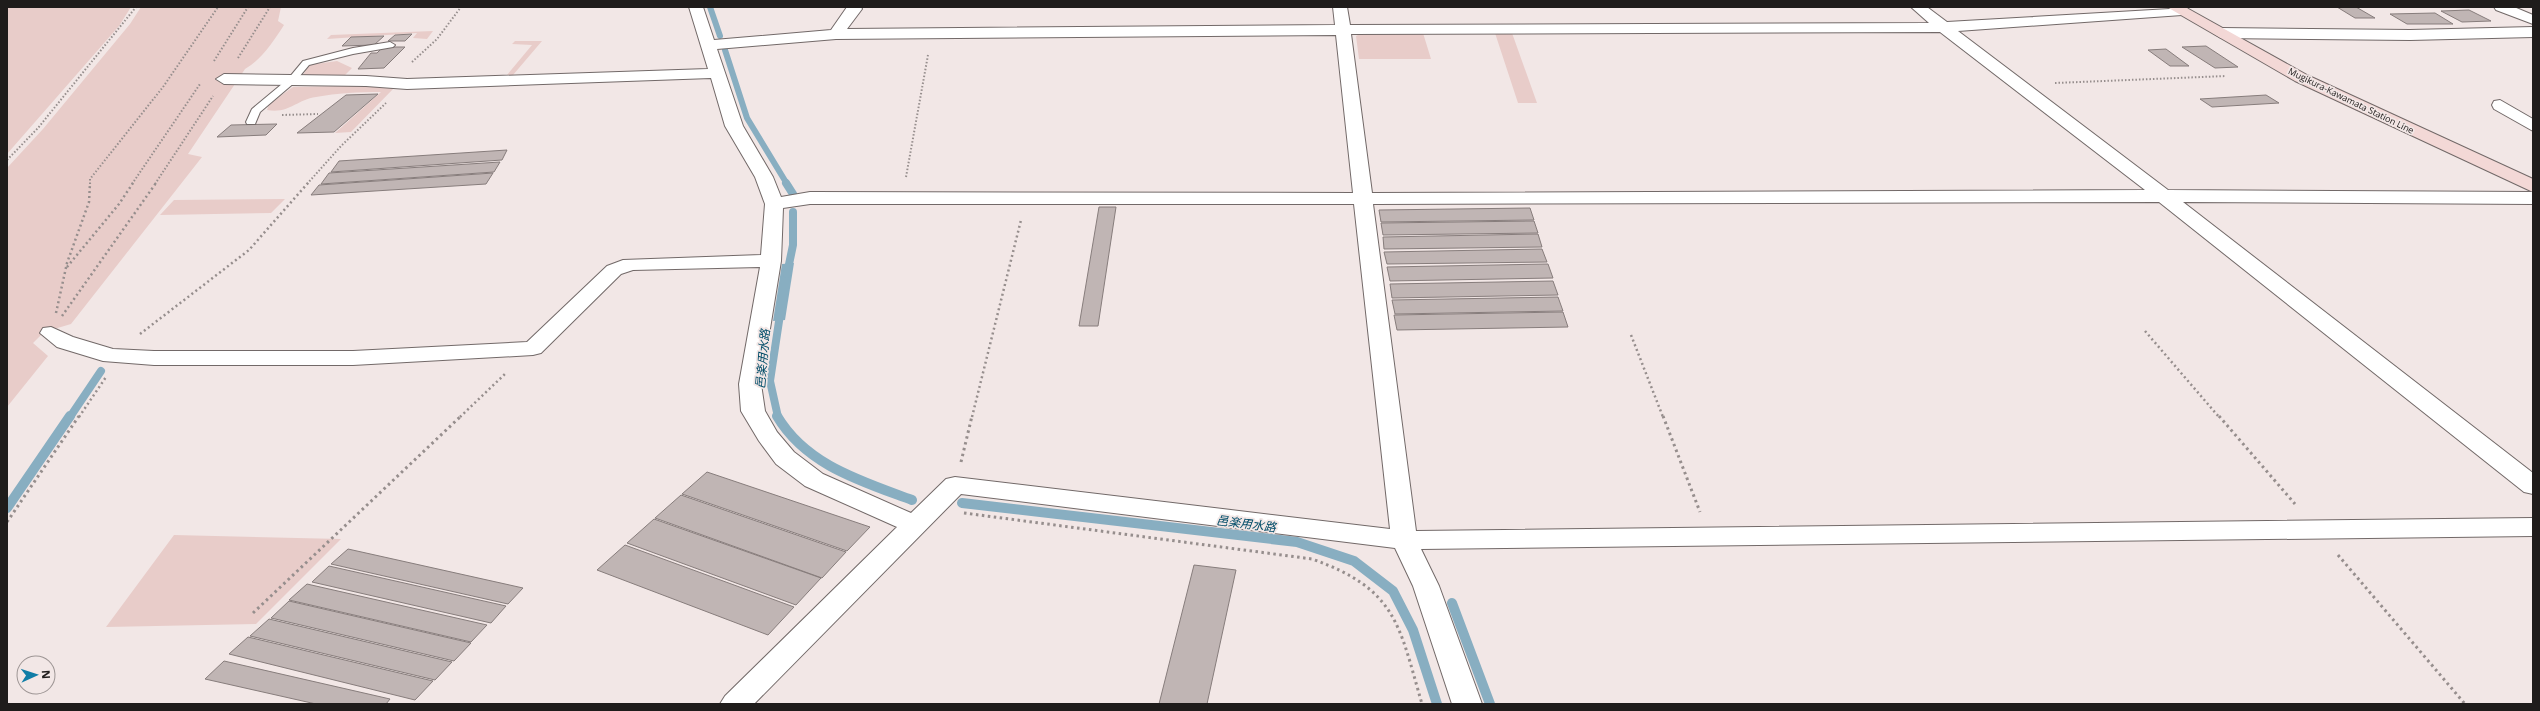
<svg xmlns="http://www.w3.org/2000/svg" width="2540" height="711" font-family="'Open Sans','Noto Sans JP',sans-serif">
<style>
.green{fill:#e8ccc9}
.water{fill:#88aec1}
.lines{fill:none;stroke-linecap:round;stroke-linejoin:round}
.stream-far2{stroke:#88aec1;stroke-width:6}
.stream-far1{stroke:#88aec1;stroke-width:8}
.stream{stroke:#88aec1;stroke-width:10}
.building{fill:#c0b5b4;stroke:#877d7c}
.lane-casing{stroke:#726968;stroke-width:2}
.street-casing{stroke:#726968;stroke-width:2}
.secondary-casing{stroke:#726968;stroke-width:2}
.path-far2{stroke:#968e8d;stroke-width:2;stroke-dasharray:1.5 2;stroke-linecap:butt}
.path-far1{stroke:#968e8d;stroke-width:2.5;stroke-dasharray:2 3;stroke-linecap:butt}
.path{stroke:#968e8d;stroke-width:3;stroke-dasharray:2.5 3.5;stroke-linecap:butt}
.lane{fill:#fff;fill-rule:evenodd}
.street{fill:#fff;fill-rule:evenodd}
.secondary{fill:#f3d8d6;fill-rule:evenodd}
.labels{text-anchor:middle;stroke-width:3.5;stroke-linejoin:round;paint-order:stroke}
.far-street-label{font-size:9px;fill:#1f1c1b;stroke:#f2e7e6}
.water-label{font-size:12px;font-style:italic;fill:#004c68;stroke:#f2e7e6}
</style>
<rect width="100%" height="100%" fill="#f2e7e6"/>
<path class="green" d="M7 7H131L119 26 7 154Z
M141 7H281L278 21 284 25C273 42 262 59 245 69L188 154 202 157 71 324 44 332 33 343 48 356 7 407V168L43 129 130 24Z
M433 31 427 39 413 38 417 33 327 39 331 35Z
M1362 33H1423L1431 59H1359L1356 36Z
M1495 33H1512L1537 103H1518Z
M515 41H542L513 75H507L532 45 512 44Z
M337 61 352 68 345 75 302 77 309 65Z
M389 85 396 86 351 132 335 133 381 92C359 92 337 93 316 97 296 100 289 114 267 110L269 104 293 87Z
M285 199 271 213 160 215 174 200Z
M174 535 341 539 256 624 106 627Z"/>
<path class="water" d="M794 263 785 320 773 321 782 264Z"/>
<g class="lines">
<path class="stream-far2" d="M710 7 720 36
M725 50 747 118 787 184"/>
<path class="stream-far1" d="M786 183 793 194
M787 274 793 245V212
M70 417 101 371
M778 417 770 381 781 308"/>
<path class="stream" d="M777 416C806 465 861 481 912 500
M962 503 1297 542 1354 561 1393 591 1413 630 1437 704
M7 508 70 416
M1452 603 1490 704"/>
</g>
<path class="building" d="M2337 7H2356L2375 18H2355Z
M2469 10 2491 21 2462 22 2441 11Z
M2435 13 2453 24H2407L2390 14Z
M412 34 405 41H388L395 35Z
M384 36 374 45 342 46 351 37Z
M2206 46 2238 67 2215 68 2182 47Z
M383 47H405L384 68 358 69 371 53H377Z
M2166 49 2189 66H2170L2148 50Z
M378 94 334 132 297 133 346 95Z
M2266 95 2279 103 2212 107 2200 99Z
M277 124 266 135 217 137 231 125Z
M507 150 502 160 331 172 339 161Z
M500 162 494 172 321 184 329 173Z
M493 173 486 184 311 195 319 185Z
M1099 207H1116L1098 326H1079Z
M1530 208 1534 220 1381 222 1379 210Z
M1534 221 1538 233 1383 235 1381 223Z
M1538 234 1542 247 1384 249 1383 237Z
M1542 249 1547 262 1387 264 1384 252Z
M1548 264 1553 278 1390 281 1387 267Z
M1553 281 1558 295 1392 298 1390 284Z
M1558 297 1563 311 1395 314 1392 300Z
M1563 312 1568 327 1397 330 1394 315Z
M707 472 870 527 847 551 682 494Z
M681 495 846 552 822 578 655 518Z
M654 519 821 578 796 605 627 543Z
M625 545 794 607 768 635 597 570Z
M348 549 523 588 508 604 331 564Z
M1194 565 1236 570 1207 704H1159Z
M329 566 506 606 491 623 312 582Z
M307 584 487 625 471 642 289 600Z
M289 601 471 643 454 661 271 618Z
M269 619 452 662 435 680 250 636Z
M248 637 433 681 415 700 229 654Z
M224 661 390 699 386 704H316L205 679Z"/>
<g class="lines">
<defs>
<path id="lane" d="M390 42 395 45 393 47 353 54 309 65 294 83 260 112 255 124H247L246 122 252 109 288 79 303 61 353 48Z"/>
<path id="street" d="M689 7H703L714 40 831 30 847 7H861L862 9 847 29 1335 25 1333 7H1347L1350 25 1929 23 1911 7H1927L1947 22 2187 8 2189 11 2187 14 2182 15 1958 31 2168 190 2533 192V204L2183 202 2533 473V494L2524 492 2159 202 1373 204 1416 531 2533 518V536L1421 549 1439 586 1482 704H1452L1413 586 1395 548 961 494 754 704H720L725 696 897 527 805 486 776 464 759 441 741 411 739 384 760 267 633 270 621 274 541 353 533 355 353 365H154L103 361 57 347 40 333 43 328 51 327 73 337 113 349 154 351H353L527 342 607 266 623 260 761 255 765 204 755 177 725 126 711 78 407 89 366 86 224 84 216 79 224 74 366 76 407 79 708 69ZM1940 32 2145 190 1372 193 1351 34ZM1336 35 1353 193 810 192 781 197 773 177 743 126 717 49 836 39ZM810 204H1354L1390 529 955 477 946 479 911 513 823 474 794 452 777 432 765 411 761 384 781 261 783 208Z
M2494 7H2514L2533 15V24L2496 10Z
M2533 27V37L2410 40 2221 38 2213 33 2221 28 2410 30Z
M2500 100 2533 119V131L2494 109 2492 105 2494 101Z"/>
<path id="secondary" d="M2167 7H2185L2307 75 2533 179V192L2295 81Z"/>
</defs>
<use href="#lane" class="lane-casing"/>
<use href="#street" class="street-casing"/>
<use href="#secondary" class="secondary-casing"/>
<path class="path-far2" d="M238 58 270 7
M214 61 248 7
M412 62 437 39 461 7
M2055 83 2226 76
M282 115 318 114
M7 160 38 128 136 7
M906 177 928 55
M90 184V179L163 87 218 7
M132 184 200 84
M155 184 213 96
M307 184 341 146 386 103"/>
<path class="path-far1" d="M67 267 119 204 133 183
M56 313 67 263 89 202 90 183
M62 316 156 183
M2145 331 2219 417
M140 334 249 250 308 183
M1631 335 1663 417
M79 417 106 377
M460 417 506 373
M972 417 1021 220"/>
<path class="path" d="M1663 416 1700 512
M2219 416 2295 504
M961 462 972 416
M964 513 1312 559C1397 589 1399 625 1422 704
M7 522 79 416
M2338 555 2465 704
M253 613 461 416"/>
<use href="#lane" class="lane"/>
<use href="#street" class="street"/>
<use href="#secondary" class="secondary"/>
</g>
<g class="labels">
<g class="far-street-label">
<text transform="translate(2351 101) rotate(26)" y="3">Mugikura-Kawamata Station Line</text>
</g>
<g class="water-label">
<text transform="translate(763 359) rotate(-85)" y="4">邑楽用水路</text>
<text transform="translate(1246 524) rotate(7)" y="4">邑楽用水路</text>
</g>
</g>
<rect width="2540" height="711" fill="none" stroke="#1f1c1b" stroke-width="16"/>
<g transform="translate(36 675) rotate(87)"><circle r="19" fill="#f2e7e6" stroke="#9e9695"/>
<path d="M0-3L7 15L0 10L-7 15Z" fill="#107da6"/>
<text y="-6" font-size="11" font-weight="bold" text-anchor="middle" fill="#1f1c1b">N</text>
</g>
</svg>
